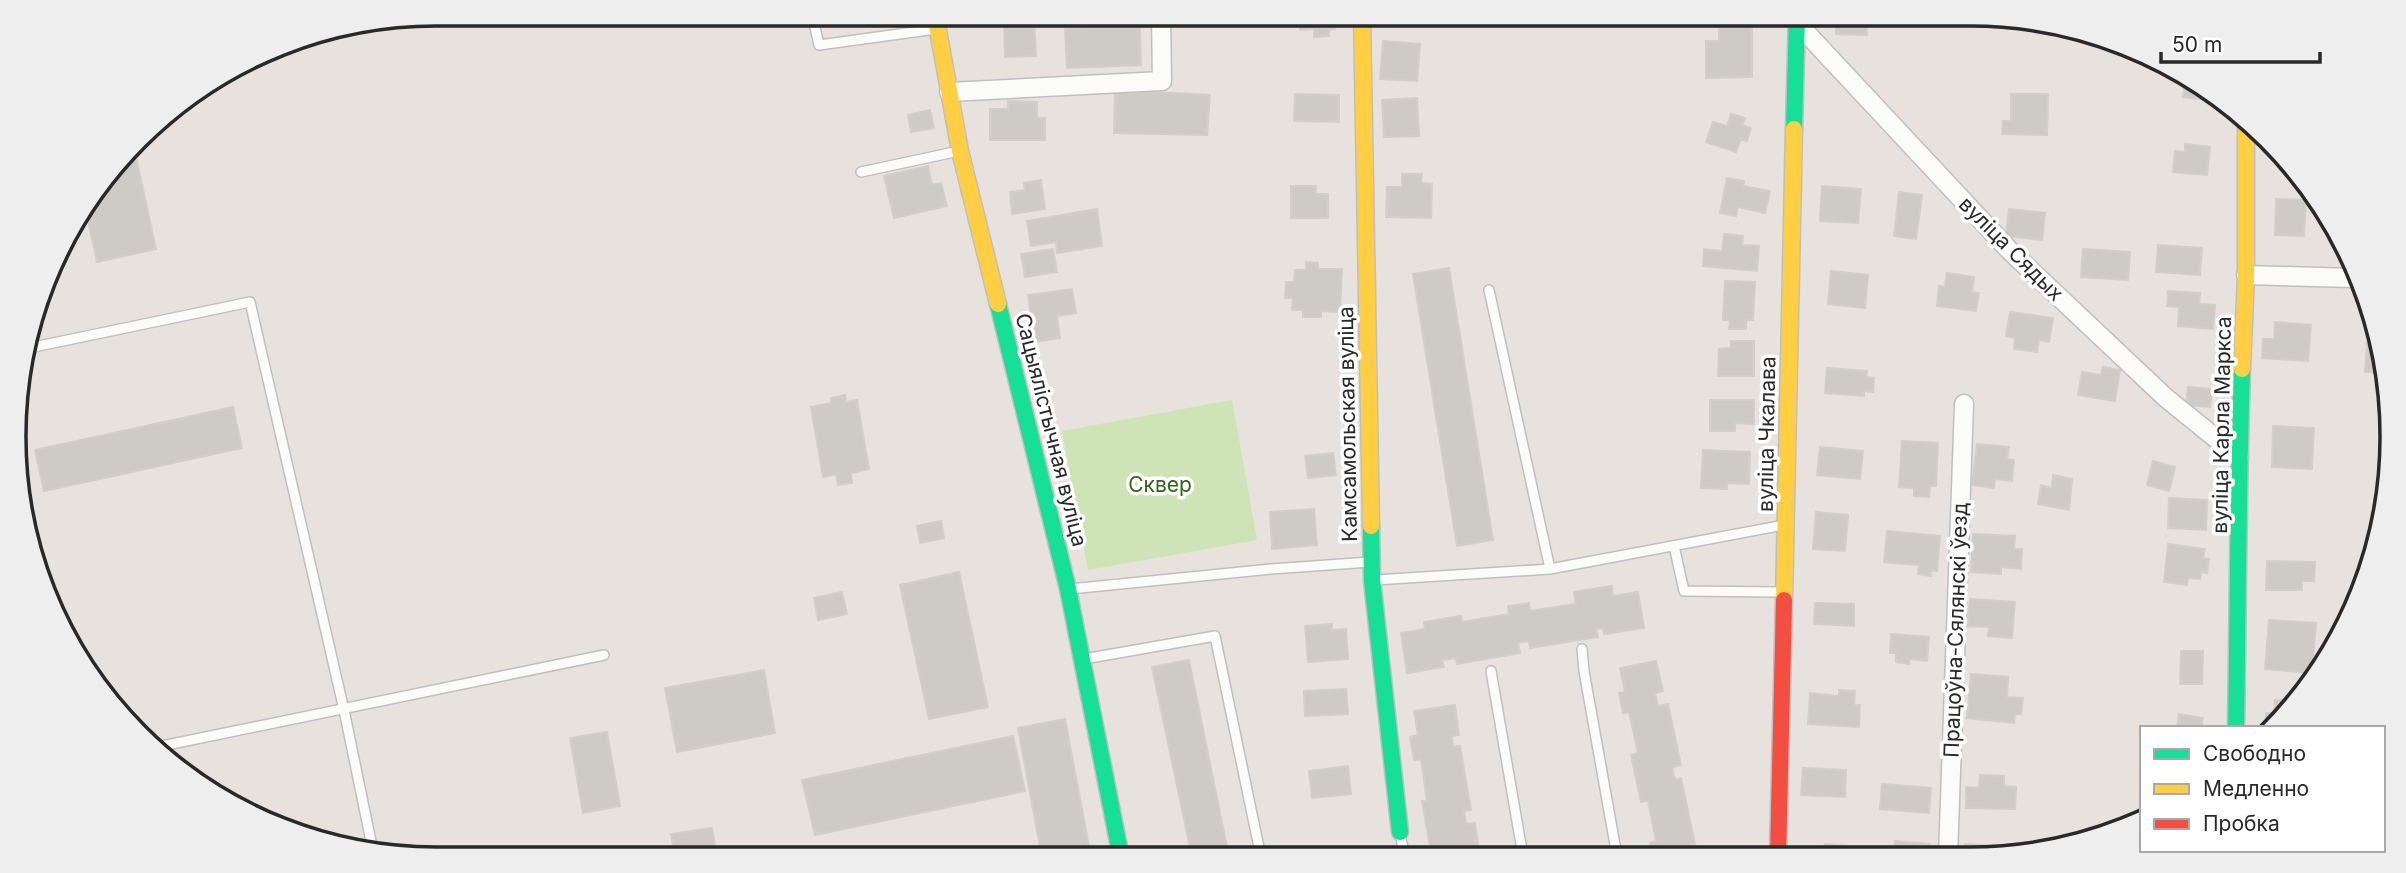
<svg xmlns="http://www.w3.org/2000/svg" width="2406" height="873" font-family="Inter,sans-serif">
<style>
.green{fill:#cee3b6}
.building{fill:#cecbc7;stroke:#d2ceca;stroke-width:2}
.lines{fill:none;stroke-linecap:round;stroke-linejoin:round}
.lane-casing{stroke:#c0bfc0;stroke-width:12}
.street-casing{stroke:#c0bfc0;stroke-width:21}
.fast-casing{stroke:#c0bfc0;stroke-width:19}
.slow-casing{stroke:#c0bfc0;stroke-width:19}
.jam-casing{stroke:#c0bfc0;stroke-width:19}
.lane{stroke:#fbfbfa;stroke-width:9}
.street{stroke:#fbfbfa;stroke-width:18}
.fast{stroke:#16e098;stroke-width:16}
.slow{stroke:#ffcf43;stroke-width:16}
.jam{stroke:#f24e42;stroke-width:16}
.labels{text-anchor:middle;stroke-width:7;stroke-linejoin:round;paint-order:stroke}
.street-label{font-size:21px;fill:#292929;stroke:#fff}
.park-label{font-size:21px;fill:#336519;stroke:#fff}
.rim{fill:none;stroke:#292929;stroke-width:3.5}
</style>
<rect width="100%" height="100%" fill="#e7e2de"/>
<path class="green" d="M1232 400 1257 540 1088 570 1062 431Z"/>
<path class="building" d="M1300 14H1334L1335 29 1329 30V36L1314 37V29L1300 30Z
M1719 14H1752V77L1706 78V41H1719Z
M1836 14H1867V35L1836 34Z
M1034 19 1036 56 1005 57 1004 21Z
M1140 26 1141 65 1067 68 1065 29Z
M1383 41 1420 44 1417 81 1380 79Z
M2185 81 2211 94 2210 100 2183 97Z
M1115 90 1210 95 1207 135 1114 133Z
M1295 94 1339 95V122L1294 121Z
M2011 94H2048L2047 135 2002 134 2003 121H2011Z
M1417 98 1419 136 1384 137 1382 100Z
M1008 101 1037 102V118H1045V140H990V109H1008Z
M930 110 934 128 911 132 908 115Z
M1731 114 1745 118 1742 125 1751 128 1747 141 1741 139 1736 152 1706 142 1713 122 1727 126Z
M2185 144 2210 147 2207 175 2173 172 2175 151 2185 152Z
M134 148 156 249 97 262 85 207Z
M928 166 932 185 941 183 947 206 894 218 884 176Z
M1402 174H1422L1421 183 1432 184 1431 218 1386 217 1387 187H1402Z
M1727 178 1744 181 1743 186 1770 191 1765 213 1738 207 1736 216 1720 213Z
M1041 180 1045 209 1012 214 1010 192 1025 190 1024 183Z
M1291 186H1316V194H1328V218H1291Z
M1822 186 1861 189 1858 223 1820 221Z
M1899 192 1922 195 1916 239 1894 236Z
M2276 199 2306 200 2304 236 2275 235Z
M1097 209 1102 246 1057 253 1056 242 1031 246 1027 221Z
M2009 209 2045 213 2042 240 2006 236Z
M1724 234 1743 236 1742 245 1759 246 1757 271 1703 266 1704 249 1722 251Z
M2158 245 2202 248 2200 275 2156 272Z
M1053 249 1057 272 1025 277 1021 254Z
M2083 249 2130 252 2128 280 2081 277Z
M1306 262 1318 263V269H1342L1340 312 1321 311V317H1303V310H1292L1293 298H1285L1286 282H1294L1295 270H1306Z
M1449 268 1493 540 1457 546 1413 274Z
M1831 271 1868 275 1865 308 1828 304Z
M1947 273 1974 277 1972 292 1979 293 1976 311 1937 306 1939 286 1945 287Z
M1725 281 1755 282 1753 320H1746V329H1729L1730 320H1723Z
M1072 289 1076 313 1057 316 1060 338 1035 342 1028 295Z
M2168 291 2200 293 2199 304 2215 305 2213 329 2178 326 2179 307 2167 306Z
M2010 312 2053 318 2049 342 2039 340 2037 352 2014 349 2015 338 2006 336Z
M2275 322 2311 325 2308 361 2262 358 2263 339H2274Z
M1731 341H1754V376H1718L1719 349 1731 348Z
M2367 341H2375L2386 373 2365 372Z
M2103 367 2120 370 2115 401 2078 395 2082 372 2101 375Z
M1827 368 1867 371 1866 377 1874 378 1873 392 1864 391V396L1825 393Z
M2188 387 2212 389 2210 407 2186 405Z
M845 395 846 402 857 400 869 469 851 473 852 483 838 485 836 474 823 477 811 407 831 403V398Z
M1710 400H1754V424L1735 423V431H1710Z
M233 407 242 448 44 491 35 450Z
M2273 426 2314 428 2312 469 2272 467Z
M1902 441 1938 443 1936 486H1930L1929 497 1914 496V488L1899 487Z
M1977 444 2009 447 2007 459 2014 460 2012 481 1995 479 1994 488 1972 485Z
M1820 447 1863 451 1860 479 1817 475Z
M1703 450 1750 452 1749 484 1727 483V489L1701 488Z
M1333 453 1336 475 1308 478 1305 456Z
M2153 461 2175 467 2169 491 2147 485Z
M2053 475 2072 479 2069 510 2038 504 2041 485 2052 488Z
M2169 498 2207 500 2206 530 2168 528Z
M1314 509 1317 545 1272 549 1270 512Z
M1816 512 1848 515 1845 551 1813 549Z
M941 521 944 538 920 543 917 526Z
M1887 531 1940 536 1937 571H1931V576L1918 574 1919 565 1884 562Z
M1973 534 2015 536 2014 549H2022L2021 569 2001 567V574L1971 572Z
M2168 544 2205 549 2203 558 2209 559 2207 573 2201 572 2200 579 2188 578 2187 585 2164 582Z
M2267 561 2315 562 2314 581H2302V590H2266Z
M959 572 988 707 929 719 900 585Z
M1612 586 1613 596 1638 592 1644 628 1604 634 1603 628 1596 629 1598 637 1530 648 1529 641 1518 643 1520 653 1457 664 1456 658 1442 660 1444 667 1407 673 1401 633 1425 629 1424 622 1461 616 1462 622 1509 614 1508 606 1529 603 1530 611 1576 604 1574 592Z
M842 592 847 614 818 620 814 598Z
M1970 599 2015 602 2012 638 1988 636 1989 627 1967 626Z
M1815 603 1854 604V626L1814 624Z
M2269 620 2316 623 2312 673 2265 669Z
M1332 624V630L1346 629 1348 659 1308 662 1305 626Z
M1891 634 1929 637 1927 661 1909 659V664L1896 662V653H1890Z
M2181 651H2203L2202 684H2180Z
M1189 660 1229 857H1192L1152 667Z
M1656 661 1663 691 1655 693 1658 706 1668 704 1681 765 1672 767 1675 780 1681 778 1695 844 1688 845 1690 856H1653L1650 843 1656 841 1648 801 1641 802 1631 755 1638 753 1629 712 1623 713 1619 693 1625 692 1620 668Z
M764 670 775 733 677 752 665 688Z
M1971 674 2008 677 2007 697 2023 698 2021 714H2015L2014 723 1967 718Z
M1346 689 1348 714 1305 716 1304 691Z
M1839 690 1855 691 1854 705H1860L1859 727 1808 724 1810 693 1839 696Z
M2275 700 2292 701 2270 728H2265L2266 713H2274Z
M1455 705 1459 735 1452 736 1453 747 1460 746 1471 810 1464 811 1466 824 1475 823 1480 857H1440L1438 846 1430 847 1422 801H1427L1421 759 1414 760 1410 737 1418 735 1414 711Z
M2179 714 2203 718 2201 728H2177Z
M1065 719 1091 857 1042 858 1018 728Z
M607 732 620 806 583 813 570 738Z
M1013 736 1025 791 815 835 802 780Z
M1348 766 1351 794 1312 798 1309 771Z
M1803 768 1846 770 1845 797 1801 795Z
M1980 775 2004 776V786L2016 787 2015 809 1966 808V787L1979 788Z
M1882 784 1931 788 1929 813 1880 809Z
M712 828 717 858H675L671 834Z
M1895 841 1930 844 1929 856H1889V853H1894Z
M1825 844 1846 846V856H1802L1803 848 1824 849Z
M1965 844 2015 847V855H1965Z"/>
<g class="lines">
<defs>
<path id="lane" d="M812 14 819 45 936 29
M861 172 959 151
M1489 290 1550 569
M29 348 250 302 344 710 373 851
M1674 546 1684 591 1782 592
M1375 580 1550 569 1784 525
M1070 589 1271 569 1370 562
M1582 649 1584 671 1617 856
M1084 659 1215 636 1261 857
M1491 671 1523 856
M157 747 604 655
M1400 834 1405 857"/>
<path id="street" d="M1798 24 2009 250 2166 398 2239 457
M949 92 1162 81 1161 14
M2246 275 2353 278
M1948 856 1964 404"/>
<path id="fast" d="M1794 129 1797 14
M998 304 1068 589 1121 857
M1371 526 1372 580 1400 832
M2236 728C2238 608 2238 489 2242 369"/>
<path id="slow" d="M935 14 960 151 998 304
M1362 14 1371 526
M2242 369 2246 275V123
M1784 600 1794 129"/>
<path id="jam" d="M1778 856 1784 600"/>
</defs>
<use href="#lane" class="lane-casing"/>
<use href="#street" class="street-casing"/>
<use href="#fast" class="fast-casing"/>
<use href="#slow" class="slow-casing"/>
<use href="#jam" class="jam-casing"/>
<use href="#lane" class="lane"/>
<use href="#street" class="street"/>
<use href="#fast" class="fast"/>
<use href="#slow" class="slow"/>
<use href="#jam" class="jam"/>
</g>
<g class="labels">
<g class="street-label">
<text transform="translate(2011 249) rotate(45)" y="7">вуліца Сядых</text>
<text transform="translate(1348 424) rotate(-91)" y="7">Камсамольская вуліца</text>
<text transform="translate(2222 425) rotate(-89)" y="7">вуліца Карла Маркса</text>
<text transform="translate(1051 430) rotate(76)" y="7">Сацыялістычная вуліца</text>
<text transform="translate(1767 434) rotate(-89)" y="7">вуліца Чкалава</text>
<text transform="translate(1956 630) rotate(-88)" y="7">Працоўна-Сялянскі ўезд</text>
</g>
<g class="park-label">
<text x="1160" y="492">Сквер</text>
</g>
</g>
<path d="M0 0H2406V873H0ZM436 26H1970A410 410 0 0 1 2380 436V437A410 410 0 0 1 1970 847H436A410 410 0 0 1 26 437V436A410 410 0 0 1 436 26Z" fill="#eee" fill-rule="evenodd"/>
<path class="rim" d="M436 26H1970A410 410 0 0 1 2380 436V437A410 410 0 0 1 1970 847H436A410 410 0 0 1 26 437V436A410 410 0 0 1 436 26Z"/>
<rect x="2140" y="726" width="245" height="126" fill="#ffffff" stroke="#a9a9a9" stroke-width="2"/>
<rect x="2154" y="749" width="35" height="10" fill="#16e098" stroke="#a9a9a9" stroke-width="2"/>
<text x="2203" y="761" font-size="21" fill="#292929">Свободно</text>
<rect x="2154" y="784" width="35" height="10" fill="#ffcf43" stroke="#a9a9a9" stroke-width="2"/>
<text x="2203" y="796" font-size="21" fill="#292929">Медленно</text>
<rect x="2154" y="819" width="35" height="10" fill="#f24e42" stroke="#a9a9a9" stroke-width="2"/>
<text x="2203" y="831" font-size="21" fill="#292929">Пробка</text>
<path d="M2161 52v10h159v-10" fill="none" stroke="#292929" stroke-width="3.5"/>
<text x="2172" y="52" font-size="21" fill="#292929" stroke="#ffffff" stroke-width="5" paint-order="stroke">50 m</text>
</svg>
